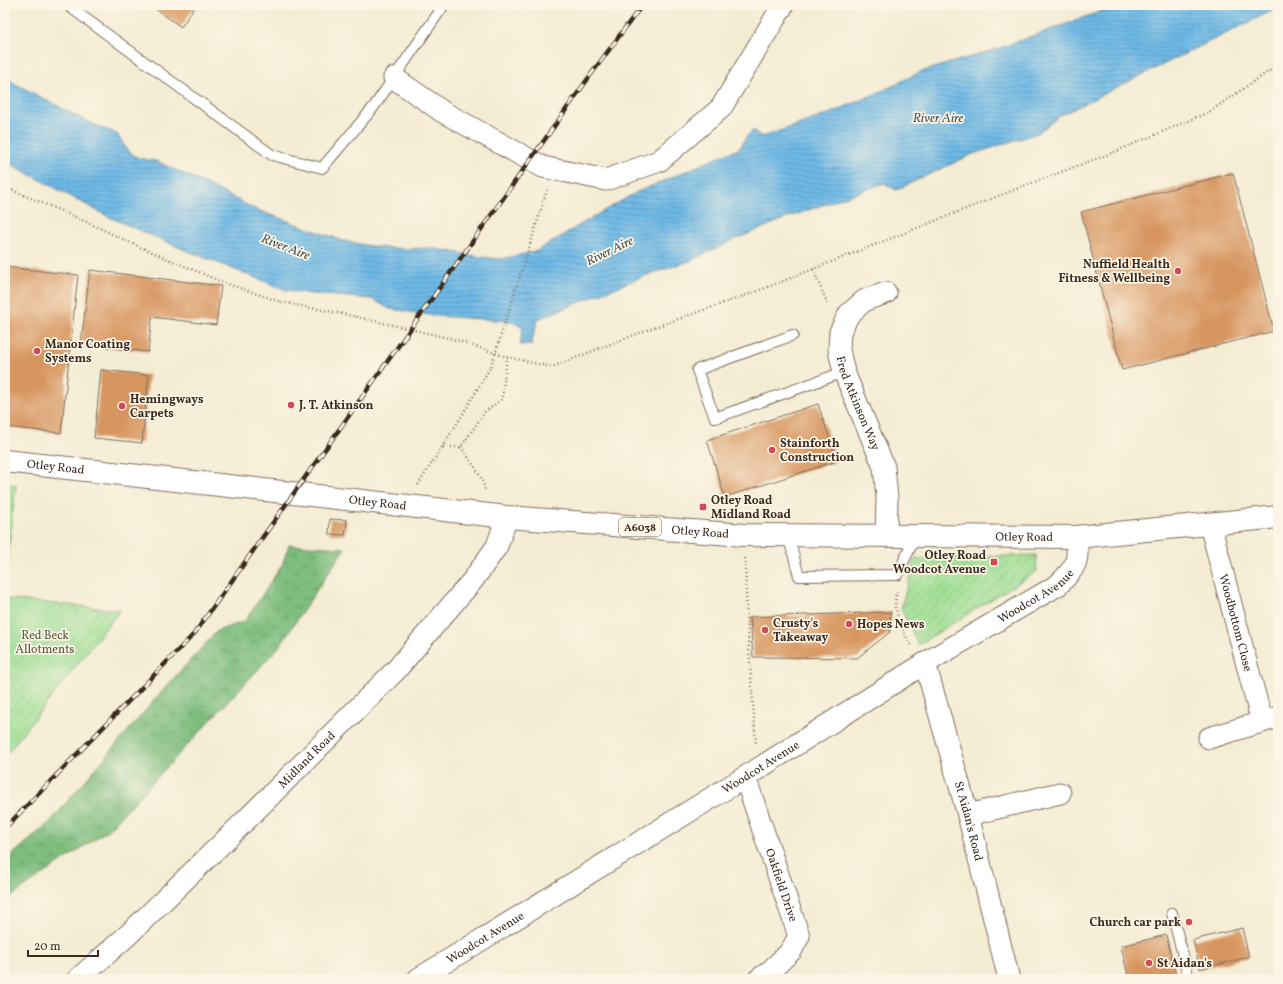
<svg xmlns="http://www.w3.org/2000/svg" width="1283" height="984" font-family="Vollkorn,serif">
<style>
.forest{fill:url(#forest-crowns);stroke:#5c744e}
.garden{fill:url(#garden-furrows);stroke:#6c8459}
.water{fill:url(#water-rules);stroke:#547282}
.building{fill:#d7955f}
.lines{fill:none;stroke-linecap:round;stroke-linejoin:round}
.service-casing{stroke:#7c6e5d;stroke-width:12}
.minor-casing{stroke:#7c6e5d;stroke-width:23}
.primary-casing{stroke:#7c6e5d;stroke-width:24}
.path{stroke:#7c6e5d;stroke-width:2.5;stroke-dasharray:1 3;stroke-linecap:butt}
.service{stroke:#fff;stroke-width:10}
.minor{stroke:#fff;stroke-width:21}
.primary{stroke:#fff;stroke-width:22}
.rail-casing{stroke:#3b2a1e;stroke-width:4.5}
.rail{stroke:#fcf5e5;stroke-width:3;stroke-dasharray:9;stroke-linecap:butt}
.path-bridge{stroke:#7c6e5d;stroke-width:2.5;stroke-dasharray:1 3;stroke-linecap:butt}
.poi-dot{fill:#d1495b;stroke:#fcf5e5;stroke-width:1.5}
.labels{text-anchor:middle;stroke-width:3.5;stroke-linejoin:round;paint-order:stroke}
.shield{fill:#fcf5e5;stroke:#75675a;stroke-width:1}
.shield-label{font-size:11px;font-weight:bold;fill:#3b2a1e}
.poi-label{font-size:12px;font-weight:bold;fill:#3b2a1e;stroke:#fcf5e5;text-anchor:start}
.street-label{font-size:12px;fill:#3b2a1e;stroke:#fcf5e5}
.park-label{font-size:12px;fill:#54573c;stroke:#fcf5e5}
.water-label{font-size:13px;font-style:italic;fill:#4a555a;stroke:#fcf5e5}
</style>
<defs>
<pattern id="forest-crowns" width="20" height="18" patternUnits="userSpaceOnUse"><rect width="20" height="18" fill="#7ebd7e"/><path d="M2 6a3 3 0 1 1 6 0M12 15a3 3 0 1 1 6 0" fill="none" stroke="#689a67"/></pattern>
<pattern id="garden-furrows" width="10" height="10" patternUnits="userSpaceOnUse"><rect width="10" height="10" fill="#9ede94"/><path d="M-1 1l2-2M0 10L10 0M9 11l2-2" fill="none" stroke="#89bf7f"/></pattern>
<pattern id="water-rules" width="6" height="5" patternUnits="userSpaceOnUse"><rect width="6" height="5" fill="#6db9e7"/><path d="M0 2.5h6" fill="none" stroke="#5b97bb"/></pattern>
</defs>
<rect width="100%" height="100%" fill="#fcf5e5"/>
<filter id="ink" filterUnits="userSpaceOnUse"><feTurbulence type="fractalNoise" baseFrequency=".025" numOctaves="2"/><feDisplacementMap in="SourceGraphic" scale="8" xChannelSelector="R" yChannelSelector="G"/><feConvolveMatrix kernelMatrix="1 2 1 2 8 2 1 2 1" color-interpolation-filters="sRGB"/></filter>
<filter id="wash" filterUnits="userSpaceOnUse"><feTurbulence type="fractalNoise" baseFrequency=".012" numOctaves="4" result="noise"/><feDisplacementMap in="SourceGraphic" scale="16" xChannelSelector="R" yChannelSelector="G"/><feGaussianBlur stdDeviation="0.9" result="paint"/><feColorMatrix in="noise" values="0 0 0 0 0 0 0 0 0 0 0 0 0 0 0 0 0 1.4 0 .05"/><feComposite in="paint" operator="in"/></filter>
<g filter="url(#wash)">
<rect width="100%" height="100%" fill="#f4ecd3"/>
<path class="forest" d="M289 545 345 548 278 648 109 829 5 901V861L49 823 163 690 217 631 245 621 282 565Z"/>
<path class="garden" d="M5 484 16 485 5 578Z
M1036 555 1037 571 918 645 901 608 915 559Z
M5 599 120 610 5 756Z"/>
<path class="water" d="M1118 5H1278V8L1059 116 1038 133 973 154 896 190 884 183 789 217 736 239 690 261 644 276 538 319 531 345H520L523 327 510 321 437 316 390 309 372 299 312 294 286 290 185 250 109 217 5 161V78L86 121 117 134 127 150 138 158 156 161 210 186 257 210 344 241 377 247 406 249 431 248 481 257 501 259 537 251 598 214 637 192 740 148 746 137 753 130 762 137 826 115 886 89 920 72 997 49Z"/>
<g id="blocks">
<path class="building" d="M150 5H196L181 27Z
M1233 173 1274 331 1122 370 1081 212Z
M5 267 78 275 61 433 5 427Z
M90 270 221 286 216 325 152 317 148 352 81 344Z
M101 370 149 375 142 443 94 438Z
M818 404 837 461 725 497 707 440Z
M330 519 347 520 345 535 329 534Z
M891 612 890 632 857 658 753 657 750 617Z
M1242 928 1249 957 1200 969 1193 940Z
M1166 935 1177 979H1129L1121 946Z"/>
</g>
</g>
<g filter="url(#ink)">
<use href="#blocks" fill-opacity="0" stroke="#7c6e5d" stroke-width="1"/>
<g class="lines">
<defs>
<path id="service" d="M67 5 272 155 322 168 373 108 444 5
M793 335 697 370 715 418 844 372
M788 535 799 576 897 575 916 536
M1172 913 1189 979"/>
<g id="minor">
<path d="M394 78 443 112 543 167 606 180 659 161 721 108 783 5"/>
<path id="s1" d="M886 293 865 300 849 314 840 332 839 350 844 372 884 467 887 498 886 536"/>
<path id="s2" d="M1210 524 1262 722"/>
<path id="s3" d="M925 663 968 815 1009 979"/>
<path d="M1209 738 1278 717"/>
<path id="s4" d="M745 777 799 936 791 951 769 972 759 979"/>
<path d="M968 815 1060 793"/>
<path id="s5" d="M78 979 128 935 246 820 396 670 473 580 497 546 507 517"/>
<path id="s6" d="M418 979 745 777 922 665 1058 585C1075 568 1080 563 1076 537"/>
</g>
<g id="primary">
<path id="s7" d="M5 461 507 517 744 535 1076 537 1278 517"/>
</g>
</defs>
<use href="#service" class="service-casing"/>
<use href="#minor" class="minor-casing"/>
<use href="#primary" class="primary-casing"/>
<path class="path" d="M5 187 80 219 140 247 222 282 281 302 353 316 453 339 507 357 552 367 647 330 755 292 1029 184 1112 153 1209 112 1278 65
M529 248 547 190
M813 269 828 305
M443 447H461L485 412 502 399 507 357
M461 447C469 459 485 479 485 492
M418 485 463 414 491 366
M745 558 747 621 756 744
M896 591 895 607 903 631 912 647"/>
<use href="#service" class="service"/>
<use href="#minor" class="minor"/>
<use href="#primary" class="primary"/>
<defs>
<path id="rail" d="M5 828 194 634 592 73 642 5"/>
</defs>
<use href="#rail" class="rail-casing"/>
<use href="#rail" class="rail"/>
<path class="path-bridge" d="M491 366 529 248"/>
</g>
</g>
<g class="poi-dot">
<circle cx="1178" cy="271" r="4"/>
<circle cx="37" cy="351" r="4"/>
<circle cx="291" cy="405" r="4"/>
<circle cx="122" cy="406" r="4"/>
<circle cx="772" cy="450" r="4"/>
<rect x="699" y="503" width="8" height="8" rx="2"/>
<rect x="990" y="558" width="8" height="8" rx="2"/>
<circle cx="849" cy="624" r="4"/>
<circle cx="765" cy="630" r="4"/>
<circle cx="1189" cy="922" r="4"/>
<circle cx="1149" cy="963" r="4"/>
</g>
<g class="labels">
<rect class="shield" x="619" y="518" width="42" height="18" rx="3"/>
<g class="shield-label">
<text x="640" y="531">A6038</text>
</g>
<g class="poi-label">
<text x="1170" y="268" text-anchor="end">Nuffield Health<tspan x="1170" dy="14">Fitness &amp; Wellbeing</tspan></text>
<text x="45" y="348">Manor Coating<tspan x="45" dy="14">Systems</tspan></text>
<text x="130" y="403">Hemingways<tspan x="130" dy="14">Carpets</tspan></text>
<text x="299" y="409">J. T. Atkinson</text>
<text x="780" y="447">Stainforth<tspan x="780" dy="14">Construction</tspan></text>
<text x="711" y="504">Otley Road<tspan x="711" dy="14">Midland Road</tspan></text>
<text x="986" y="559" text-anchor="end">Otley Road<tspan x="986" dy="14">Woodcot Avenue</tspan></text>
<text x="773" y="627">Crusty's<tspan x="773" dy="14">Takeaway</tspan></text>
<text x="857" y="628">Hopes News</text>
<text x="1181" y="926" text-anchor="end">Church car park</text>
<text x="1157" y="967">St Aidan's</text>
</g>
<g class="street-label">
<text dy="4" stroke="none"><textPath href="#s1" startOffset="138">Fred Atkinson Way</textPath></text>
<text dy="4" stroke="none"><textPath href="#s7" startOffset="51">Otley Road</textPath></text>
<text dy="4" stroke="none"><textPath href="#s7" startOffset="375">Otley Road</textPath></text>
<text dy="4" stroke="none"><textPath href="#s7" startOffset="699">Otley Road</textPath></text>
<text dy="4" stroke="none"><textPath href="#s7" startOffset="1023">Otley Road</textPath></text>
<text dy="4" stroke="none"><textPath href="#s6" startOffset="727">Woodcot Avenue</textPath></text>
<text dy="4" stroke="none"><textPath href="#s2" startOffset="102">Woodbottom Close</textPath></text>
<text dy="4" stroke="none"><textPath href="#s5" startOffset="317">Midland Road</textPath></text>
<text dy="4" stroke="none"><textPath href="#s6" startOffset="403">Woodcot Avenue</textPath></text>
<text dy="4" stroke="none"><textPath href="#s3" startOffset="164">St Aidan's Road</textPath></text>
<text dy="4" stroke="none"><textPath href="#s4" startOffset="114">Oakfield Drive</textPath></text>
<text dy="4" stroke="none"><textPath href="#s6" startOffset="79">Woodcot Avenue</textPath></text>
</g>
<g class="park-label">
<text x="45" y="639">Red Beck<tspan x="45" dy="14">Allotments</tspan></text>
</g>
<g class="water-label">
<text x="938" y="122">River Aire</text>
<text transform="translate(286 246) rotate(21)" y="5">River Aire</text>
<text transform="translate(609 250) rotate(-26)" y="5">River Aire</text>
</g>
</g>
<rect width="1283" height="984" fill="none" stroke="#fcf5e5" stroke-width="20"/>
<path d="M28 950v6h70v-6" fill="none" stroke="#3b2a1e" stroke-width="2"/>
<text x="34" y="950" font-size="12" fill="#3b2a1e" stroke="#fcf5e5" stroke-width="3" paint-order="stroke">20 m</text>
</svg>
